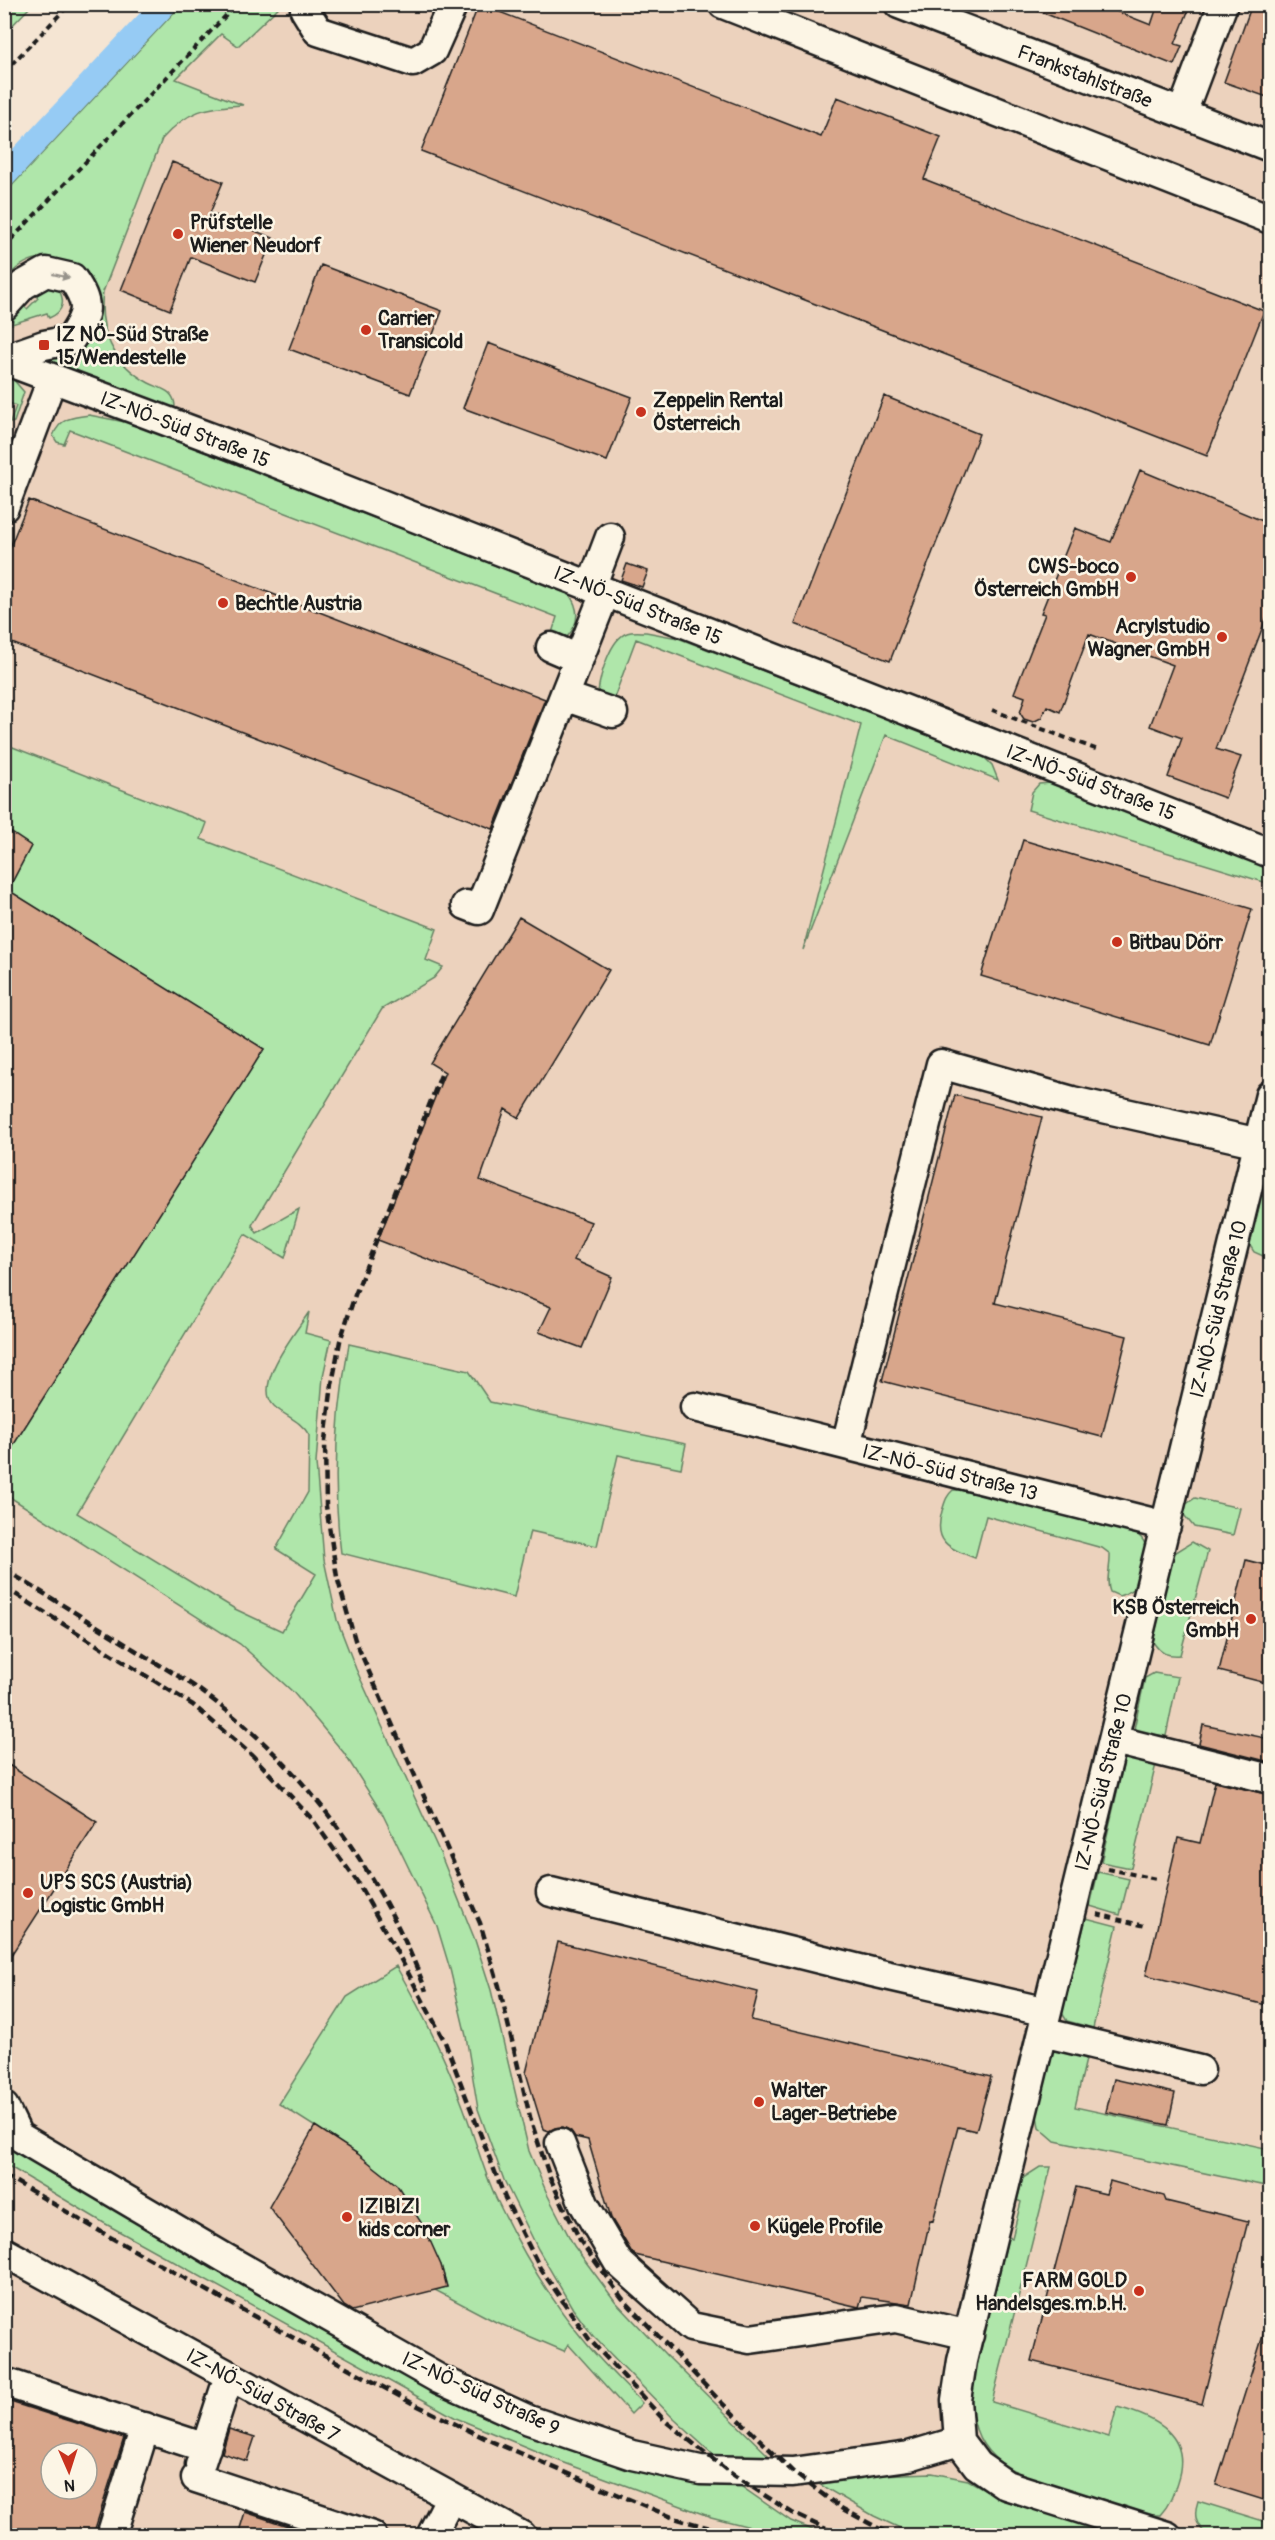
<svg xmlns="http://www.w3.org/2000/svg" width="1275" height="2540" font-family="Pangolin,sans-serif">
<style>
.built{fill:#ecd2bd;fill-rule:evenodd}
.green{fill:#afe6aa;stroke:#668163;stroke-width:1.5}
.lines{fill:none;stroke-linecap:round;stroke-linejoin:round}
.canal{stroke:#96cbf4;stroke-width:24}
.building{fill:#d8a68b;stroke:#1c1c1c;stroke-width:1.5;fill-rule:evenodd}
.minor-casing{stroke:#1c1c1c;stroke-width:33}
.path{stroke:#1c1c1c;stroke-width:4;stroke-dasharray:6 4.5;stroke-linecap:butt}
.minor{stroke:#fcf5e5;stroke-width:28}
.rail{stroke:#1c1c1c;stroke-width:4.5;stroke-dasharray:9 4.5;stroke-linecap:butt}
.oneway{fill:#97938b}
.poi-dot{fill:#c8321e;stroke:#fcf5e5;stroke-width:2}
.labels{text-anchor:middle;stroke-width:5;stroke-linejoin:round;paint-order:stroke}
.street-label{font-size:20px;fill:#1c1c1c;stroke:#fcf5e5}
.poi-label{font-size:20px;font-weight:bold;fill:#1c1c1c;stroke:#fcf5e5;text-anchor:start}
</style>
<rect width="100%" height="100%" fill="#f5e5d3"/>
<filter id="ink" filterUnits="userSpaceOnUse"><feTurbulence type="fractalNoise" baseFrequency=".0167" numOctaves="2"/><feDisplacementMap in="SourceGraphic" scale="12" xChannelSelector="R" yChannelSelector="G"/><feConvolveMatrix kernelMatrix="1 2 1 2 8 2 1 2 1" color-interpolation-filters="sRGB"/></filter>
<g filter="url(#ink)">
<path class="built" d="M837 4 845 7 847 4 1270 5V2535L5 2536V251L221 34 238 46 281 5ZM51 2453H87V2489H51Z"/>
<path class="green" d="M5 4 32 5 5 33 4 5Z
M181 5H281L238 46 221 34 176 79 243 105C205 107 188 110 162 139L103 292C98 330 113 364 149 383 161 389 174 390 175 406L171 409 45 362 42 357 71 348 76 268C47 253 27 254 5 280V193Z
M36 285 57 287C66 300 64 312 49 318L47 313 12 324 14 315 24 306 27 309 38 298 32 292Z
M4 375 12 378 24 392 14 422 10 423 16 406 5 401Z
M89 415 130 423 569 594C579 608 580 623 567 637L552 633 557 617 70 430 64 444 57 442 53 436C60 418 72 417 89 415Z
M646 632 678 638 983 756 992 765 998 780 886 735 803 950 861 725 636 639 614 698 598 692C600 676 610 639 627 633 632 631 641 632 646 632Z
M5 744 207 823 201 839 437 929 426 960 443 967 434 978 382 1009 252 1225 257 1233 299 1209 285 1258 245 1234 77 1513 235 1609 282 1631 316 1574 276 1549 308 1492 309 1435C300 1420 286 1417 274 1406 252 1385 296 1332 309 1312L305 1333 331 1340 323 1376 316 1463 324 1560 337 1620 356 1669 440 1853 475 1940 491 1990 529 2151 548 2196 574 2246 615 2301 666 2355 772 2459 717 2458 674 2419 593 2336 573 2309 538 2249 504 2180 478 2109 466 2036 450 1969 437 1926 382 1813 344 1753 293 1692 240 1644 5 1494 4 1460 264 1049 8 890 31 846 5 828Z
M1051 783 1265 866 1270 870V884L1028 810 1032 792 1039 784Z
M1270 1191V1259L1254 1252 1249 1244 1260 1198Z
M349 1344 469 1371 490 1402 686 1444 681 1468 618 1455 597 1546 530 1531 514 1597 341 1553C332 1483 336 1413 349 1344Z
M953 1490H964L1118 1525C1127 1529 1141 1533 1145 1544 1148 1555 1143 1578 1136 1587 1131 1592 1125 1594 1119 1596L1110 1592C1105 1580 1111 1567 1110 1554L1102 1548 986 1516 975 1558C948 1548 933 1542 942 1511 945 1502 946 1496 953 1490Z
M1195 1498 1240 1508 1233 1535 1194 1527 1184 1515 1185 1505Z
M1192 1542 1208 1551 1180 1655C1167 1656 1161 1654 1153 1642L1173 1554Z
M1154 1673 1178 1677 1166 1736 1142 1733 1134 1729 1145 1678Z
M1125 1757 1156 1764 1131 1868 1101 1862Z
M1098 1872 1129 1879 1120 1915 1090 1906Z
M1086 1918 1117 1926 1093 2028 1067 2021 1062 2013Z
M396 1966C421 2010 444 2054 461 2101 474 2134 482 2168 497 2200 521 2250 550 2300 586 2343 603 2364 623 2383 642 2403L631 2414 568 2344 564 2351 496 2322 435 2290 447 2287 441 2265 358 2154 279 2104 347 1997Z
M1060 2048 1087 2055 1075 2107 1270 2149V2187L1055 2141 1039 2127 1037 2116 1053 2052Z
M5 2139 73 2185 391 2365 739 2485 791 2521 825 2535H782L711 2517 562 2462 456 2418 104 2223 5 2164Z
M1040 2167H1051L992 2402 1109 2437 1117 2407C1155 2417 1193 2435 1177 2482 1173 2495 1170 2504 1160 2515H1145C1118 2507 1092 2499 1065 2490 1006 2471 967 2457 972 2386L1008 2237 1012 2238 1021 2202 1017 2200 1023 2178Z
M932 2473 968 2480 1006 2501 1117 2535H915L874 2516 817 2483 876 2475Z
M1198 2501 1270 2523V2535L1206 2534C1196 2524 1193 2516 1198 2501Z"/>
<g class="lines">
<path class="canal" d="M4 176 165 4"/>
</g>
<path class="building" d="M479 4 821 137 837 97 941 137 924 179 1264 311 1207 456 421 151Z
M1021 4H1098L1151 25 1158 4H1191L1175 44 1182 46 1174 65Z
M1251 7 1270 14V98L1224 82Z
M172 162 223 182 210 213 273 238 255 282 191 257 170 310 121 290Z
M321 265 442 311 410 394 289 349Z
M488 343 632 397 607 461 463 408Z
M884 396 979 434 890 661 795 624Z
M1140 470 1270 524V608L1216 749 1241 757 1225 798 1168 777 1182 738 1150 726 1173 665 1089 634 1060 712 1047 706 1041 718 1033 722 1024 719 1020 713 1025 697 1014 693 1045 614 1041 613 1075 528 1111 542Z
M29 500 545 699 493 829 4 640V562Z
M627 564 648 571 642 587 621 580Z
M4 828 31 846 8 890 264 1049 4 1460Z
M1023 840 1252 909 1210 1045 981 976Z
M519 917 609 970 519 1118 505 1109 480 1180 591 1222 574 1260 612 1277 582 1348 539 1332 551 1307 378 1240 445 1072 430 1063Z
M955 1095 1042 1117 995 1303 1127 1336 1102 1437 882 1381Z
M1246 1560 1270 1566V1684L1219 1671Z
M1203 1725 1270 1739V1762L1199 1744Z
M4 1762 97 1822 4 1966Z
M1215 1782 1270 1795V2006L1146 1975 1178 1838 1200 1843Z
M558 1942 758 1992 751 2020 991 2077 976 2131 958 2127 933 2221 930 2220 911 2304 862 2297 859 2307 635 2255 631 2251 611 2218 588 2140 575 2137 571 2131 563 2127 555 2128 549 2131 543 2129 526 2073Z
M1114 2079 1175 2093 1168 2125 1106 2112Z
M315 2126 358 2154 397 2185 424 2227 441 2265 447 2287 352 2311 344 2306 269 2207Z
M1110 2181 1164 2196 1166 2201 1248 2221 1202 2404 1031 2361 1076 2187 1106 2194Z
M1266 2326 1270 2327V2502L1216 2485Z
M4 2400 124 2438 93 2535H4ZM51 2453H87V2489H51Z
M229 2429 255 2437 247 2461 222 2453Z
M245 2512 312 2534V2535H238Z"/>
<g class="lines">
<defs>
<path id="minor" d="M306 4 305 10 318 31 413 62 432 51 453 4
M723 4 1270 219
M899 4 1270 147
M1182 113 1223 4
M4 306 23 285 46 272 72 278C91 305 88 314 70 340L44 345 4 359
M4 360 241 449 1270 853
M4 507 52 379
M591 587 610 537
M551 647 579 659
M564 696 613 713
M466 905 479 910 605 593
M695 1407 1166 1526
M846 1445 941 1064 1072 1101 1259 1143
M1114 1740 1270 1779
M551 1892 872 1972 1047 2012
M1042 2032 1200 2070
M4 2107 18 2136 225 2258 439 2379 529 2420 632 2455 700 2470 793 2472 909 2456 959 2441
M560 2143 584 2204 618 2262 691 2327 750 2339 896 2318 969 2335
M4 2252 522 2536
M4 2382 206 2448
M200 2465 229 2376
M196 2478 372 2536
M111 2536 145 2427
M431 2536 451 2497
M1167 2536 1006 2485 977 2465 959 2441 956 2400 962 2361 1270 1095"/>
</defs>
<use href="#minor" class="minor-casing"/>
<path class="path" d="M4 72 70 4
M4 247 237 4
M992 710 1098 750
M1108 1869 1156 1879
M1097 1914 1145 1926"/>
<use href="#minor" class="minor"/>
<path class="rail" d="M441 1075 355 1295 340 1341 332 1384 325 1441 326 1506 337 1577 355 1640 480 1923 499 1986 531 2121 550 2178 581 2242 622 2298 720 2401 793 2472 841 2508 893 2536
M4 1569C48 1596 92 1623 135 1650 157 1664 180 1676 201 1691 305 1766 381 1872 426 1991
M4 1587 193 1705 253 1756 313 1820 358 1883 398 1954 445 2042 505 2198 540 2268 589 2339 664 2420 729 2472 792 2513 841 2536
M4 2175 110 2237 412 2403 493 2442 674 2518 739 2536"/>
</g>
<defs><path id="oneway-solid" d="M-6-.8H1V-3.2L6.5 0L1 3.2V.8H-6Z" transform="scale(1.5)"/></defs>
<use class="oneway" href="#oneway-solid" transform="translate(61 276) rotate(14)"/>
</g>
<g class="poi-dot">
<circle cx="178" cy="234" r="6"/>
<circle cx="366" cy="330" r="6"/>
<rect x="38" y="339" width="12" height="12" rx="3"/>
<circle cx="641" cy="412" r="6"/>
<circle cx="1131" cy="577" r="6"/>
<circle cx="223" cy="603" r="6"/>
<circle cx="1222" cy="637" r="6"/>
<circle cx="1117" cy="942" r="6"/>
<circle cx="1251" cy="1619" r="6"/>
<circle cx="28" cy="1893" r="6"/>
<circle cx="759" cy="2102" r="6"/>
<circle cx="347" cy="2217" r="6"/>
<circle cx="755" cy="2226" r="6"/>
<circle cx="1139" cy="2291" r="6"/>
</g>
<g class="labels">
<g class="street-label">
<text transform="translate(1085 76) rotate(21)" y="7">Frankstahlstraße</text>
<text transform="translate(185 429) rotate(21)" y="7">IZ-NÖ-Süd Straße 15</text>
<text transform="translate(638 605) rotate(22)" y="7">IZ-NÖ-Süd Straße 15</text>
<text transform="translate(1091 782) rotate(21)" y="7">IZ-NÖ-Süd Straße 15</text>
<text transform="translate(1218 1309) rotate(-76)" y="7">IZ-NÖ-Süd Straße 10</text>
<text transform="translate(950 1472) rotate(14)" y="7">IZ-NÖ-Süd Straße 13</text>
<text transform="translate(1103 1782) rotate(-76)" y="7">IZ-NÖ-Süd Straße 10</text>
<text transform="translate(481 2393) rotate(25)" y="7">IZ-NÖ-Süd Straße 9</text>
<text transform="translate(263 2395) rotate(29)" y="7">IZ-NÖ-Süd Straße 7</text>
</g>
<g class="poi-label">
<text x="190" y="229">Prüfstelle<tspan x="190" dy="23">Wiener Neudorf</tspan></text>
<text x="378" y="325">Carrier<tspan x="378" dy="23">Transicold</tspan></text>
<text x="56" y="341">IZ NÖ-Süd Straße<tspan x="56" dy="23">15/Wendestelle</tspan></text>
<text x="653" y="407">Zeppelin Rental<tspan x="653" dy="23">Österreich</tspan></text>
<text x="1119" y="573" text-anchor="end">CWS-boco<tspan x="1119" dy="23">Österreich GmbH</tspan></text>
<text x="235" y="610">Bechtle Austria</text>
<text x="1210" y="633" text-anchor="end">Acrylstudio<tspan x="1210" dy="23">Wagner GmbH</tspan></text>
<text x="1129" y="949">Bitbau Dörr</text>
<text x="1239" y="1614" text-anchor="end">KSB Österreich<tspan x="1239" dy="23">GmbH</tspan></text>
<text x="40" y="1889">UPS SCS (Austria)<tspan x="40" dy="23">Logistic GmbH</tspan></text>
<text x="771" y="2097">Walter<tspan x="771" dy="23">Lager-Betriebe</tspan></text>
<text x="359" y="2213">IZIBIZI<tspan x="359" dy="23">kids corner</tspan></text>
<text x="767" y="2233">Kügele Profile</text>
<text x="1127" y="2287" text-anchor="end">FARM GOLD<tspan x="1127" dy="23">Handelsges.m.b.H.</tspan></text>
</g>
</g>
<rect width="1275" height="2540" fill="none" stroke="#fcf5e5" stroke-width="24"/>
<rect x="12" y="12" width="1251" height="2516" fill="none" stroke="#1c1c1c" stroke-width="2" filter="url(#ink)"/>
<g transform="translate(69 2471) rotate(177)"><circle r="28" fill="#fcf5e5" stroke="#a29e95" stroke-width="1.5"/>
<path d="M0-4.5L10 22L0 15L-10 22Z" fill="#c8321e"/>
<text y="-9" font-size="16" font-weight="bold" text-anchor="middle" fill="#1c1c1c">N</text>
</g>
</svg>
